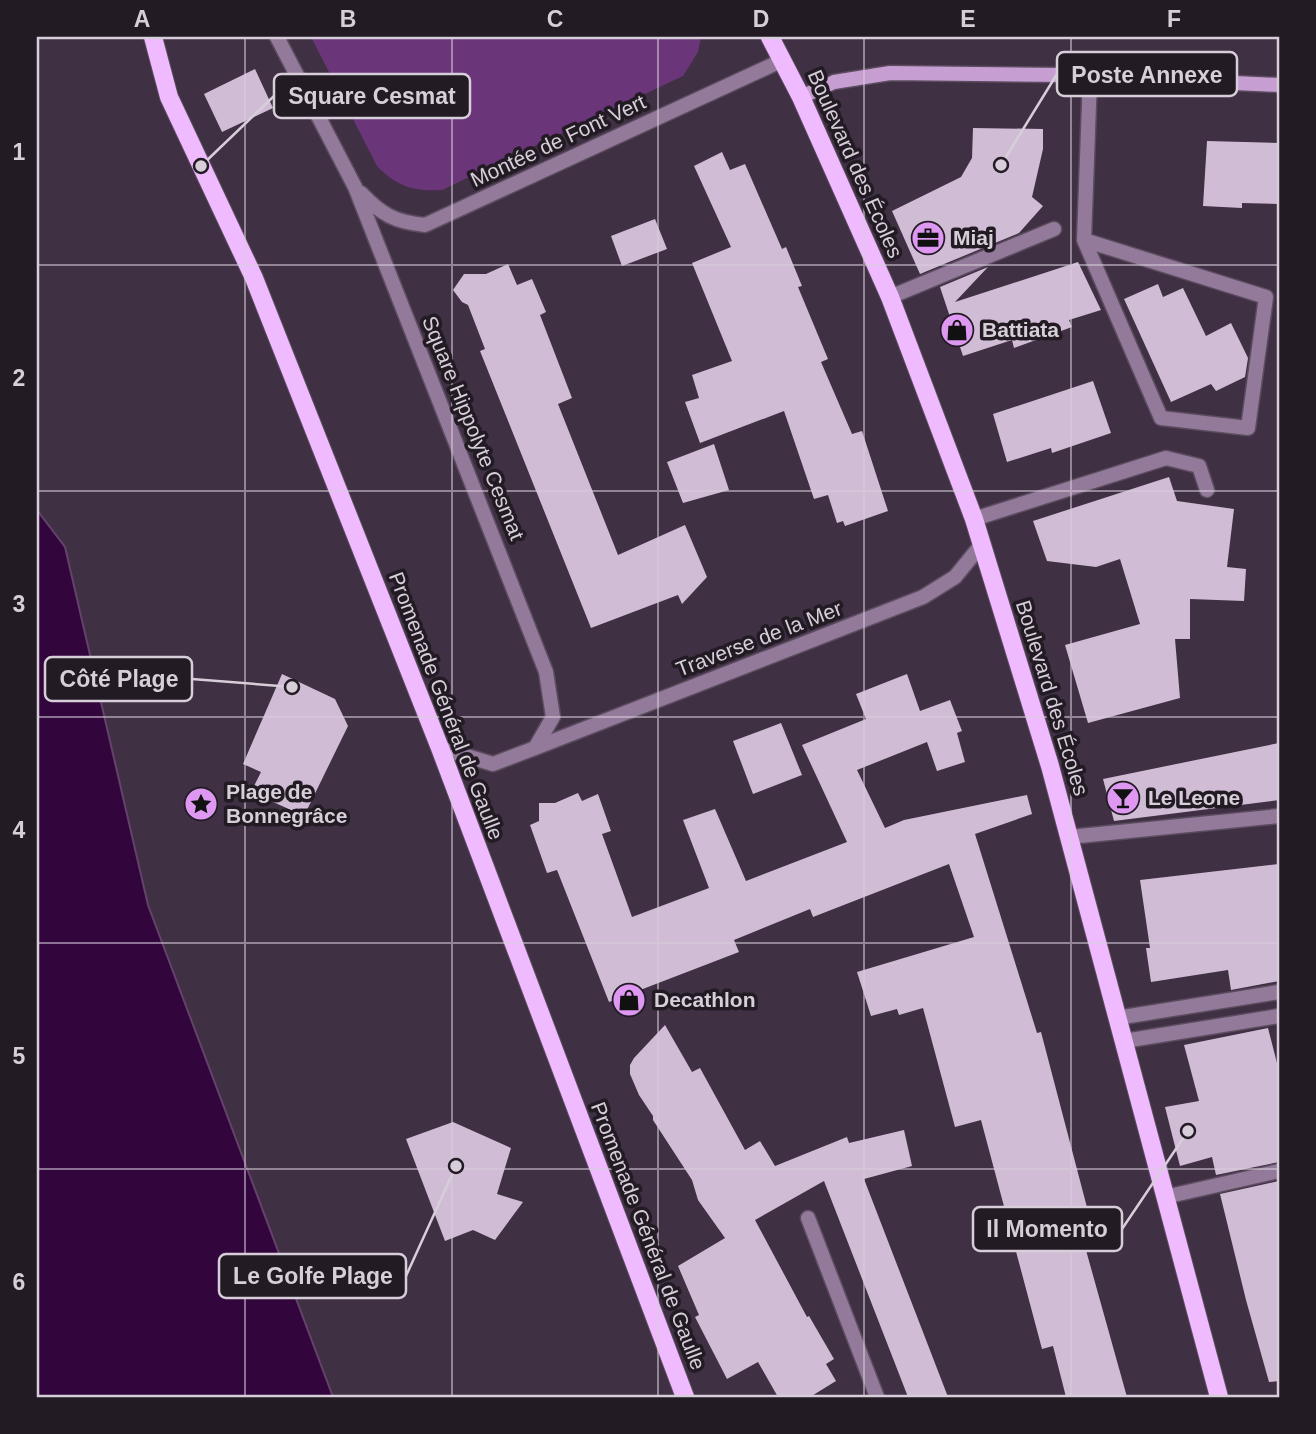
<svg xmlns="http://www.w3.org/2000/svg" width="1316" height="1434" font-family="Helvetica,sans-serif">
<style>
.green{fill:#6b3579}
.water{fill:#32063c;stroke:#64426b;stroke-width:2}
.building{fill:#d0bdd5}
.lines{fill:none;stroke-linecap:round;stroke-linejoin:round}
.lane-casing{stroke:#5b4c5f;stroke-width:17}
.street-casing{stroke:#5b4c5f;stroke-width:17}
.secondary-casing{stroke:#5b4c5f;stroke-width:17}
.primary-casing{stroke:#5b4c5f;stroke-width:20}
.lane{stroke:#93799a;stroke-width:14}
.street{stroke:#93799a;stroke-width:14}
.secondary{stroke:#c79ed2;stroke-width:14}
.primary{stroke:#efbafe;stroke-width:18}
.grid{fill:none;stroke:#d7ceda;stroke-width:2;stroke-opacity:0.55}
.labels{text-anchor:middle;stroke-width:7;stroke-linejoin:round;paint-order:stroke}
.street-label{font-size:21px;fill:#d7ceda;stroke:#221b24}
.poi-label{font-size:21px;font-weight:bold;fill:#d7ceda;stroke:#221b24;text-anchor:start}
.leader{fill:none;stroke:#d7ceda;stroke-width:2.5}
.callout-dot{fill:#d7ceda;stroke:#221b24;stroke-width:2.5}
.callout{fill:#221b24;stroke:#d7ceda;stroke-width:2.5}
.callout-label{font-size:23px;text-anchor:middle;font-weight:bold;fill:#d7ceda}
.neatline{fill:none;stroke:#d7ceda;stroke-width:2.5}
.grid-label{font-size:23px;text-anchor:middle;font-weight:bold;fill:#d7ceda}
</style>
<rect width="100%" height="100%" fill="#403044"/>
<path class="green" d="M311 37H701L698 52 683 76 442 190C414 192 396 186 377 166Z"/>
<path class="water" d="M37 510 65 547 148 905 333 1397H37Z"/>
<path class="building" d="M255 69 273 108 222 132 204 94Z
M973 128 1043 129V149L1032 197 1043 206 1019 233 920 274 892 211 961 177 972 158Z
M1207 141 1279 143 1278 204 1242 203V208L1203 206Z
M722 152 730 170 745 164 782 249 786 247 802 286 798 287 828 359 821 362 852 434 862 431 888 511 845 526 843 521 837 523 828 495 814 499 784 411 700 443 685 402 699 398 692 375 732 361 692 263 731 247 694 166Z
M655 219 667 249 622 266 611 236Z
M1078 262 1101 310 1069 320 1072 327 1014 348 1012 340 963 356 940 287 988 267 955 302Z
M508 264 517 285 532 279 546 312 540 315 572 398 558 404 618 555 685 525 707 577 682 604 678 595 591 628 480 351 485 349 468 305 462 302 453 290 464 274H486Z
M1158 284 1163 297 1183 288 1206 336 1231 323 1248 358 1245 377 1216 391 1211 384 1171 402 1124 299Z
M1093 381 1111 433 1052 453 1051 448 1007 462 993 414Z
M714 444 729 490 683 503 667 462Z
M1169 477 1177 501 1234 509 1227 567 1246 569 1244 601 1190 599V639H1175L1180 698 1088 723 1065 645 1140 624 1120 559 1096 567 1047 561 1033 521Z
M282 674 335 699 348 726 304 816 251 792 261 772 243 764Z
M907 674 920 711 950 700 962 731 957 733 965 762 937 771 927 742 857 770 885 828 904 820 1027 795 1032 814 975 834 1037 1033 1041 1032 1089 1215 1077 1218 1127 1397H1066L1053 1346 1042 1349 981 1120 955 1127 923 1008 899 1015 897 1009 871 1016 857 972 974 937 949 864 813 917 810 909 734 940 739 952 609 1002 557 870 547 873 530 825 539 821V803H555L578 793 582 801 598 794 611 831 602 834 632 917 709 888 683 820 715 809 746 881 847 842 802 745 866 719 856 694Z
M781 723 802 775 753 794 733 741Z
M1279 743V800L1114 821 1103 779Z
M1279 864V981L1231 990 1228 970 1151 982 1146 948H1150L1140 880Z
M665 1025 692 1072 700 1068 745 1150 760 1141 775 1166 847 1137 849 1143 904 1130 912 1166 864 1179 948 1397H908L824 1181 755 1220 807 1317 809 1316 834 1359 826 1364 836 1381 810 1397H778L758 1362 727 1379 695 1317 699 1315 678 1266 725 1238 698 1200 692 1180 653 1120V1116L639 1095 630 1074V1065L634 1058Z
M1268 1028 1279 1071V1162L1216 1175 1212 1157 1180 1166 1165 1107 1199 1101 1184 1045Z
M453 1122 511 1148 497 1194 523 1202 495 1240 473 1230 445 1241 406 1139Z
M1279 1181V1381L1269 1382 1246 1300 1220 1194Z"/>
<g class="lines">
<defs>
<path id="lane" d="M1084 240 1266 297 1248 428 1161 418 1084 240 1090 77
M890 297 1054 229
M974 519 1166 458 1199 466 1207 490
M1069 837 1279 816
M1117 1018 1279 992
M1124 1041 1279 1016
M1165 1197 1279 1171
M808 1218 877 1397"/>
<path id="street" d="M277 37 355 187 546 672 553 717 535 748 493 764 440 748
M361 193C382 215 395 222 425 225L783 60
M535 748 923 597 955 577 982 544"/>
<path id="secondary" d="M801 97 834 82 890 73 1064 75 1279 85"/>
<path id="primary" d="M153 37 169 97 254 278 440 748 685 1397
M770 37 801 97 890 297 974 519 1050 766 1219 1397"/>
</defs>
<use href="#lane" class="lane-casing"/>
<use href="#street" class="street-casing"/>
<use href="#secondary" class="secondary-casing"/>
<use href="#primary" class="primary-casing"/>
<use href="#lane" class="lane"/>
<use href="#street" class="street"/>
<use href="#secondary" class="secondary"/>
<use href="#primary" class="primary"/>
</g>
<path class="grid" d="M245 37V1397M452 37V1397M658 37V1397M864 37V1397M1071 37V1397M37 265H1279M37 491H1279M37 717H1279M37 943H1279M37 1169H1279"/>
<defs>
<symbol id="office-disc" viewBox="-11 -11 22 22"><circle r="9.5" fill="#df98f2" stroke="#221b24"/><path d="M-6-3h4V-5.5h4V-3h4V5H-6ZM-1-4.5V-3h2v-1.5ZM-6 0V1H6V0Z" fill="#111"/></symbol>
<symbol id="shop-disc" viewBox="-11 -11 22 22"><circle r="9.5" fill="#df98f2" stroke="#221b24"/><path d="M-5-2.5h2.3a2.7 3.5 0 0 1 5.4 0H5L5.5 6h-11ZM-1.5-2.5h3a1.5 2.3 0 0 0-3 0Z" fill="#111"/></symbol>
<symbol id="bar-disc" viewBox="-11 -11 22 22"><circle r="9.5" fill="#df98f2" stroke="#221b24"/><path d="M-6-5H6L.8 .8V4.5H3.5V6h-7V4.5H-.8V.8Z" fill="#111"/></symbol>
<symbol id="sight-disc" viewBox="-11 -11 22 22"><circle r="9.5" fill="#df98f2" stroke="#221b24"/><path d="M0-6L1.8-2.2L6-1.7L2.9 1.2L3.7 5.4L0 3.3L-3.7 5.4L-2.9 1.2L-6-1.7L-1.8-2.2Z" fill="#111"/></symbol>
</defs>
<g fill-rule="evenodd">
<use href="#office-disc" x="909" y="219" width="38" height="38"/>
<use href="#shop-disc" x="938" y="311" width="38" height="38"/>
<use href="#bar-disc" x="1104" y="779" width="38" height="38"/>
<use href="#sight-disc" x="182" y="785" width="38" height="38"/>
<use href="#shop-disc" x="610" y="981" width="38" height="38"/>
</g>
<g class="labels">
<g class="street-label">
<text transform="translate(558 141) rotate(-25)" y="7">Montée de Font Vert</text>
<text transform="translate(855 164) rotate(66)" y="7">Boulevard des Écoles</text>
<text transform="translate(473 428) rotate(68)" y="7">Square Hippolyte Cesmat</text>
<text transform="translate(759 639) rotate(-21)" y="7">Traverse de la Mer</text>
<text transform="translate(1052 698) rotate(73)" y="7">Boulevard des Écoles</text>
<text transform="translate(446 706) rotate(69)" y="7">Promenade Général de Gaulle</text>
<text transform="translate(648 1236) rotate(69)" y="7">Promenade Général de Gaulle</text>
</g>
<g class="poi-label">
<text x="953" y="245">Miaj</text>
<text x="982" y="337">Battiata</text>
<text x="226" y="799">Plage de<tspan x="226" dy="24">Bonnegrâce</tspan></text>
<text x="1148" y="805">Le Leone</text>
<text x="654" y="1007">Decathlon</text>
</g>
</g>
<path class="leader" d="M1001 165L1057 74M201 166L274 96M292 687L192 679M1188 1131L1122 1229M456 1166L406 1276"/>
<g class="callout-dot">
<circle cx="1001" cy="165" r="7"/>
<circle cx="201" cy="166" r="7"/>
<circle cx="292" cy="687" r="7"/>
<circle cx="1188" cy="1131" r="7"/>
<circle cx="456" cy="1166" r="7"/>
</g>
<g class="callout">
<rect x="1057" y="52" width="180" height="44" rx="7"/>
<rect x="274" y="74" width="196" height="44" rx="7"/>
<rect x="45" y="657" width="147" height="44" rx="7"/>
<rect x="973" y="1207" width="149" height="44" rx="7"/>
<rect x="219" y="1254" width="187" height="44" rx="7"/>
</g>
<g class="callout-label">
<text x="1147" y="83">Poste Annexe</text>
<text x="372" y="104">Square Cesmat</text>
<text x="119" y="687">Côté Plage</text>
<text x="1047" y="1237">Il Momento</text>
<text x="313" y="1284">Le Golfe Plage</text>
</g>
<rect width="1316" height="1434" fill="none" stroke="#221b24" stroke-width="77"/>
<rect x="38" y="38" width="1240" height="1358" class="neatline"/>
<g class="grid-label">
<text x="142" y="27">A</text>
<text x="348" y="27">B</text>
<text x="555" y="27">C</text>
<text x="761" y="27">D</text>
<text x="968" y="27">E</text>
<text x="1174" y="27">F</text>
<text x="19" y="160">1</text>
<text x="19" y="386">2</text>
<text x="19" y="612">3</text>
<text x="19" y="838">4</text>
<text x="19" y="1064">5</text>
<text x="19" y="1290">6</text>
</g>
</svg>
